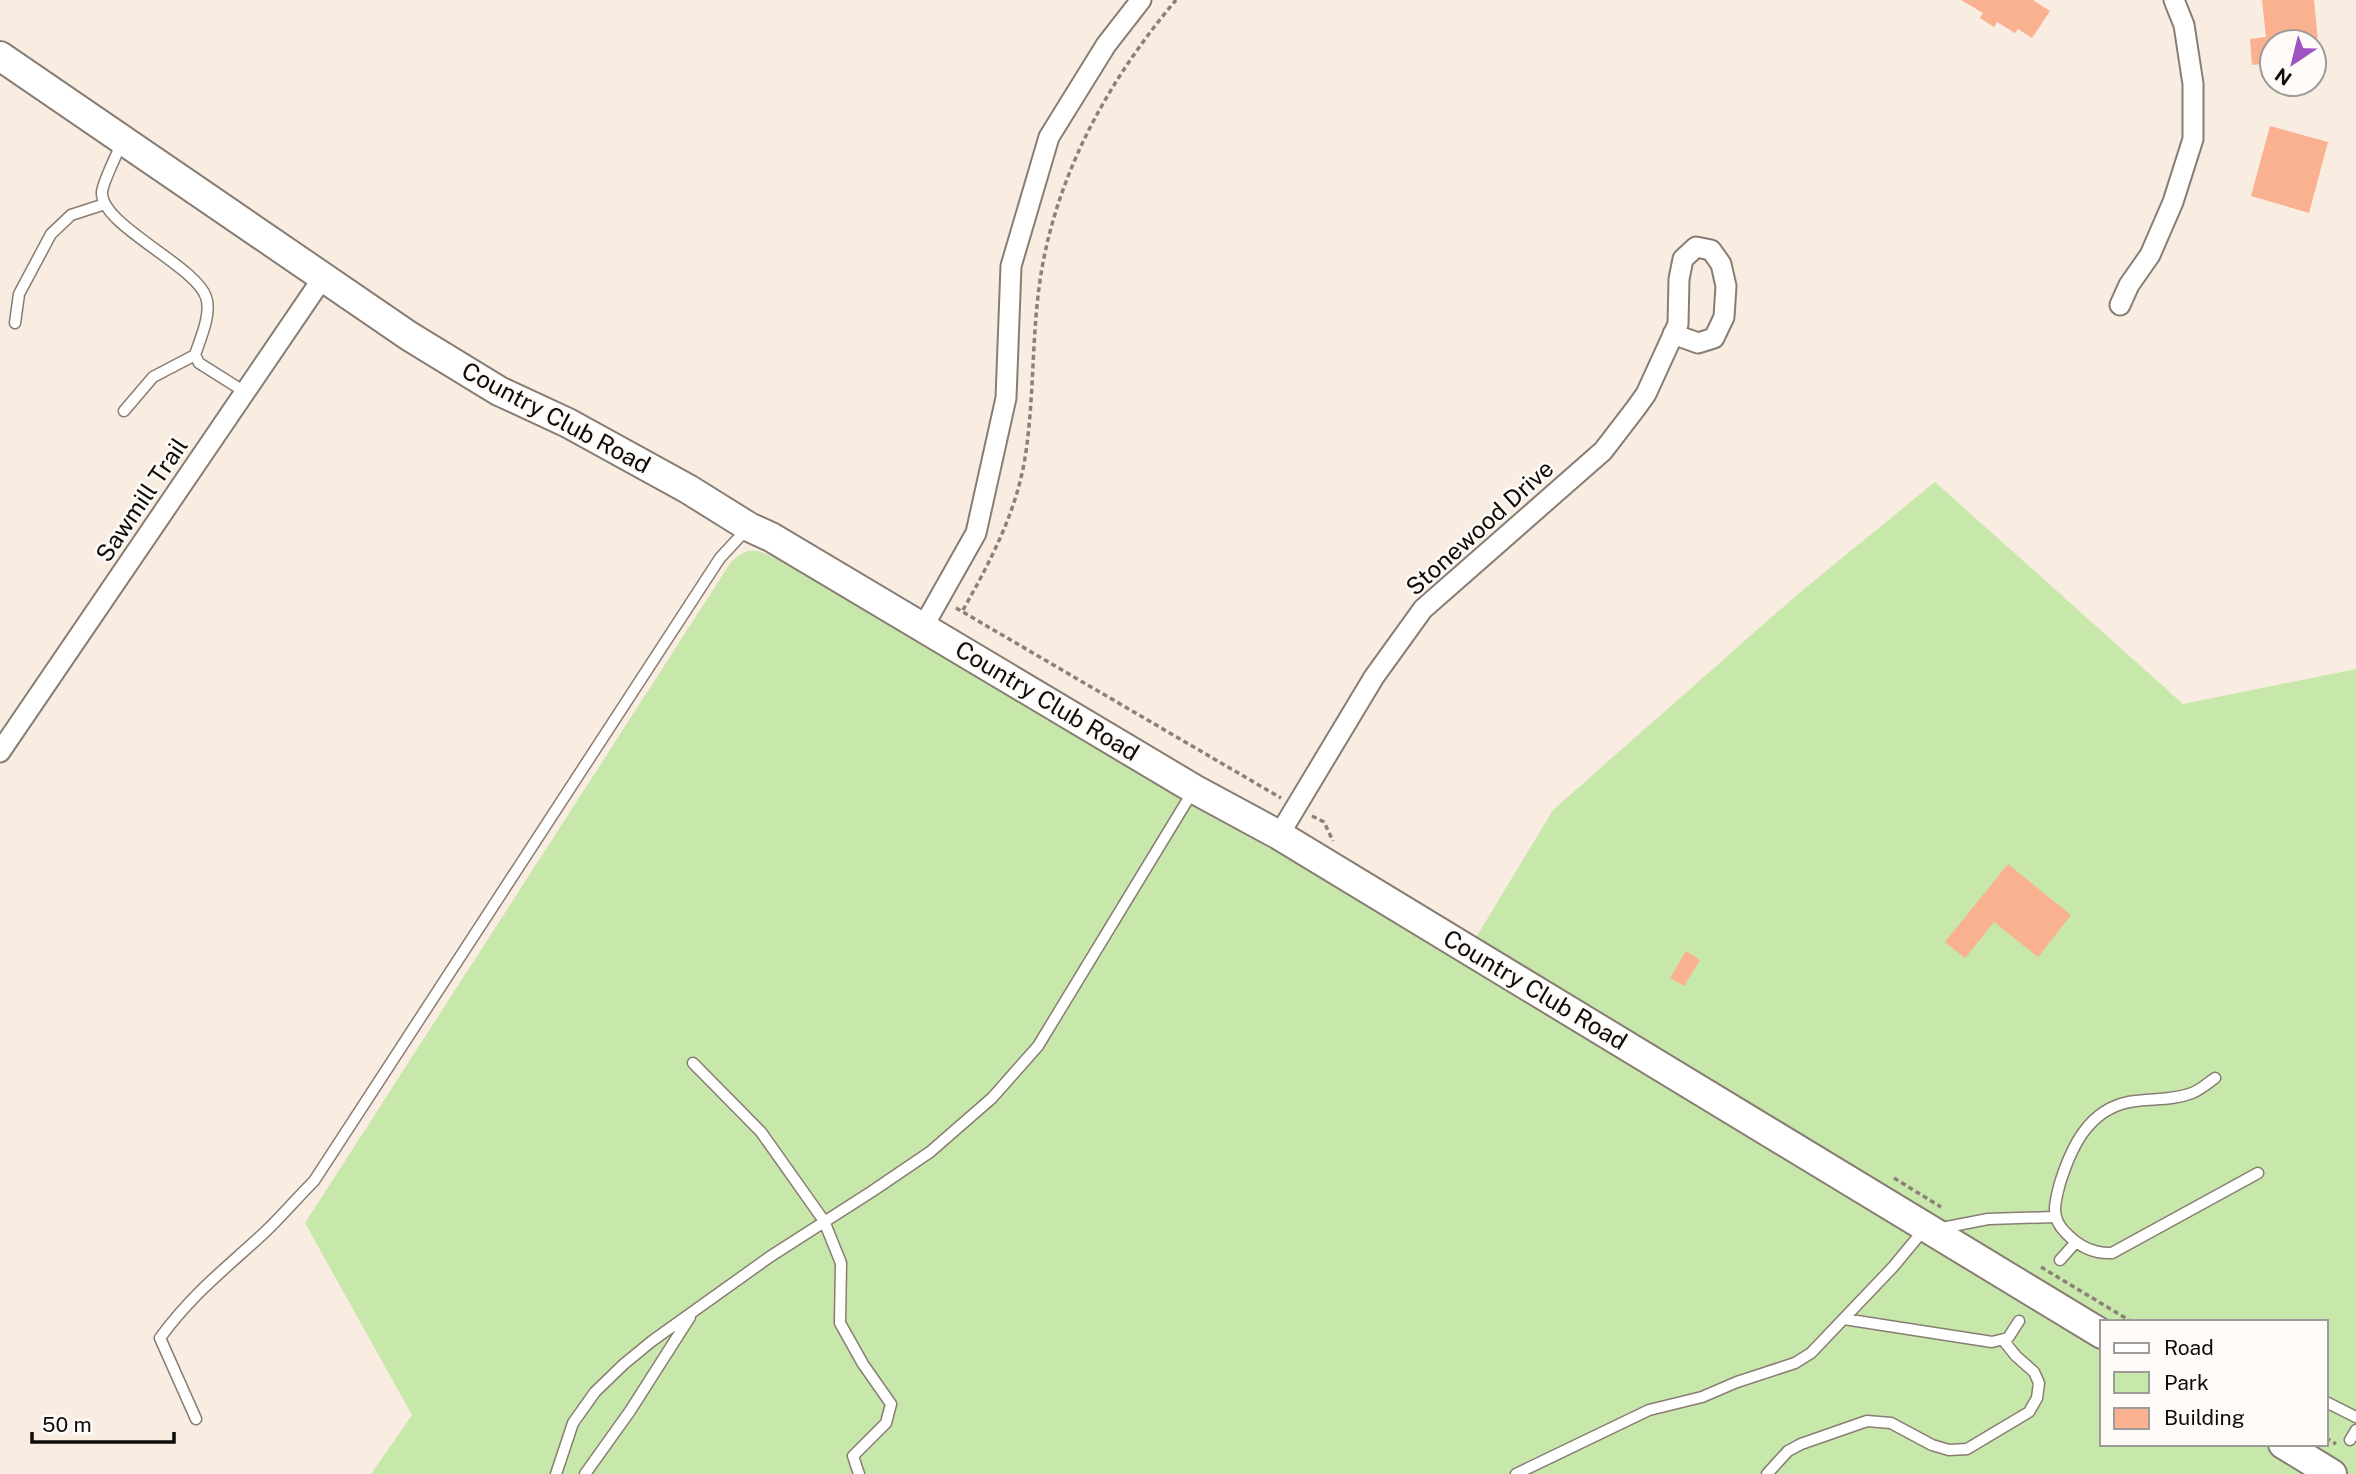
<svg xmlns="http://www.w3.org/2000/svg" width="2356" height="1474" font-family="'Public Sans',sans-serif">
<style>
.green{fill:#c7e7ab;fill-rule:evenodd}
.building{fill:#fab18f}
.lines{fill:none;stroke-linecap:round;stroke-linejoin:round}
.lane-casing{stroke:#897d73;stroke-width:13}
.street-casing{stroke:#897d73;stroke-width:23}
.secondary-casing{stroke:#897d73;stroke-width:32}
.path{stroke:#8a8179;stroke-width:3.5;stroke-dasharray:5 3.5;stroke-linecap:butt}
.lane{stroke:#fff;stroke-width:10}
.street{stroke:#fff;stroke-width:19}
.secondary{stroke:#fff;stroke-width:28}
.labels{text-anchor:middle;stroke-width:5;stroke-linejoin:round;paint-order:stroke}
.street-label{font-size:24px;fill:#0f0b07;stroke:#fefbf9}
</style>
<rect width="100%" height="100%" fill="#f9ece0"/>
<path class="green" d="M1935 482 2183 704 2356 669V1474H371L412 1415 305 1223 731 562C751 543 758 551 780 560L1462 961 1553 810 1798 594ZM2102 1322H2326V1444H2102Z"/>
<path class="building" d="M1961 0H2033L2050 11 2032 38 2018 29 2015 33 1997 22 1994 27 1980 18 1983 13Z
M2262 0H2314L2318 42H2272V63L2252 65 2250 39 2266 37Z
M2270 126 2328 142 2309 213 2251 196Z
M2008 864 2071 915 2038 957 1994 922 1965 958 1945 942Z
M1686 951 1700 960 1684 986 1670 978Z"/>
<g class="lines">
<defs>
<path id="lane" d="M122 141C118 153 103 181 102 192 100 225 195 265 206 297 212 314 200 339 195 355L199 363 245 392
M15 323 19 294 51 234 71 215 105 204
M124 411 153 377 195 355
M693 1063 761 1132 824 1221 841 1263 840 1323 863 1364 891 1404 886 1423 853 1456 859 1474
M2215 1078C2208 1083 2200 1090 2192 1093 2172 1101 2150 1098 2129 1102 2088 1110 2071 1148 2060 1183 2055 1202 2050 1217 2065 1232 2078 1246 2093 1254 2112 1253L2258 1173
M1942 1228 1988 1219 2054 1217
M2060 1260 2076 1242
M1844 1319 1992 1342 2008 1338 2019 1321
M2326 1402 2356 1417
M196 1419 160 1338C192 1294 225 1269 264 1233 281 1217 297 1198 314 1181L720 558 746 530
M2350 1440 2356 1430
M556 1474 573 1423 595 1392 624 1364 652 1341 771 1256 871 1192 930 1152 992 1098 1038 1046 1193 791
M585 1474 630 1411 690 1317
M1516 1474 1649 1410 1702 1397 1737 1382 1795 1363 1811 1353 1893 1267 1922 1232 1927 1231
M1767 1474 1788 1451 1801 1444 1867 1421 1891 1423 1932 1445 1949 1450 1967 1449 2029 1412 2037 1398 2039 1383 2034 1372 2016 1356 2003 1340"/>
<path id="street" d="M2120 305 2129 285 2150 255 2173 202 2193 139V84L2184 25 2174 0
M923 627 976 533 1006 398 1011 266 1049 137 1106 45 1141 0
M0 752 324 276
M1279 835 1374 677 1423 609 1603 451 1636 408 1646 394 1678 324 1679 279 1683 259 1696 247 1711 250 1721 264 1726 286 1724 317 1714 338 1698 343 1673 334"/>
<path id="secondary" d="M0 56 409 336 499 391 568 423 688 489 749 527 771 537 1194 789 1279 835 2102 1334
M2283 1444 2332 1474"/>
</defs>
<use href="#lane" class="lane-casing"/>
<use href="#street" class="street-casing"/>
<use href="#secondary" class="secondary-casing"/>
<path class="path" d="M956 608 1281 798
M963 610C990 562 1016 513 1025 458 1035 395 1031 331 1042 268 1060 167 1111 77 1176 0
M1312 816 1324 822 1333 841
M1894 1178 1941 1207
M2041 1267 2132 1322
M2326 1438 2336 1444"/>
<use href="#lane" class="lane"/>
<use href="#street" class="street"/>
<use href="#secondary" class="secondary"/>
</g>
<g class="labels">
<g class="street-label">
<text transform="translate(556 418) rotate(28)" y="8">Country Club Road</text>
<text transform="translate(142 500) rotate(-56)" y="8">Sawmill Trail</text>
<text transform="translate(1480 528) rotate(-42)" y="8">Stonewood Drive</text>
<text transform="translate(1047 701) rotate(31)" y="8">Country Club Road</text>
<text transform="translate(1535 990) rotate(31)" y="8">Country Club Road</text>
</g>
</g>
<rect x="2100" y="1320" width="228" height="126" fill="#fefbf9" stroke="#9e9b98" stroke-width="2"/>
<rect x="2114" y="1343" width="35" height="10" fill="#ffffff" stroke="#9e9b98" stroke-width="2"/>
<text x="2164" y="1355" font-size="21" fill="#0f0b07">Road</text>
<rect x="2114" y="1372" width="35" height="21" fill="#c7e7ab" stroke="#9e9b98" stroke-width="2"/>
<text x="2164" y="1390" font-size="21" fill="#0f0b07">Park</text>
<rect x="2114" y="1408" width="35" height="21" fill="#fab18f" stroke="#9e9b98" stroke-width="2"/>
<text x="2164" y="1425" font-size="21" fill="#0f0b07">Building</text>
<g transform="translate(2293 63) rotate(215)"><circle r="33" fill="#fefbf9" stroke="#9e9b98" stroke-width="2"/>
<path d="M0-5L12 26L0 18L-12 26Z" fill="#9f52c3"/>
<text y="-10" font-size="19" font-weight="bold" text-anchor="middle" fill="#0f0b07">N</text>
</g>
<path d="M32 1432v10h142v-10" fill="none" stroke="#0f0b07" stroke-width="3.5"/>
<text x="42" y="1432" font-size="21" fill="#0f0b07" stroke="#fefbf9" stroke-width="5" paint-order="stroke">50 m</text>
</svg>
